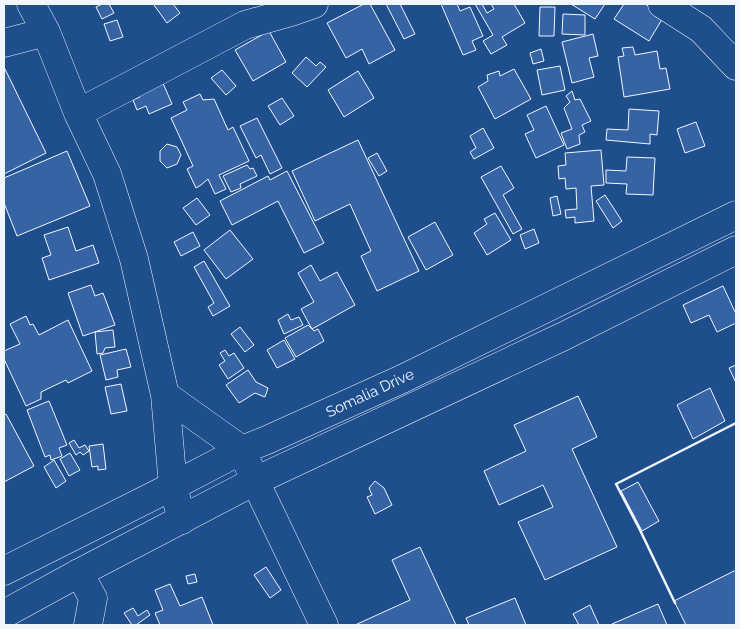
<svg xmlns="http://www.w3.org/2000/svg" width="740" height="629" font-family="Raleway,sans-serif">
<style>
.building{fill:#3563a3;stroke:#f2f6ff}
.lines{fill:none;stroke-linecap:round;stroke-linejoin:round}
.minor-casing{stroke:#f2f6ff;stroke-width:29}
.major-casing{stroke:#f2f6ff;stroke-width:29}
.minor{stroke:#1f4e8c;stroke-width:28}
.major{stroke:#1f4e8c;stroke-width:28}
.wall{stroke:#f2f6ff;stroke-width:2.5}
.labels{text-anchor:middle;stroke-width:4;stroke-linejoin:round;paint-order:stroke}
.street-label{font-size:15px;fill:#f2f6ff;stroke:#1f4e8c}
</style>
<rect width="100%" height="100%" fill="#1f4e8c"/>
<path class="building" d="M102 4H109L114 13 102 19 96 7Z
M156 4H173L180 13 167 23 154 5Z
M364 4H370L395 50 369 64 362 49 346 58 327 23Z
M386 4H400L415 34 404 39Z
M441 4H457L460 11 470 7 483 36 472 41 476 50 463 55Z
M475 4H482L487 13 494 9 491 4H514L525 23 502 37 507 45 491 54 483 41 493 35Z
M571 4H605L595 19Z
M624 4H645L664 16 649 41 614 19Z
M540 7H555L554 36H539Z
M563 14 585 15V35L562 34Z
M117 20 123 37 110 41 104 24Z
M269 31 286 62 253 81 235 50Z
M593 34 598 56 589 58 594 77 572 83 562 42Z
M633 47 635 55 657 51 660 69 666 68 670 89 624 97 618 57 624 56 622 48Z
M541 49 544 61 533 64 530 53Z
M306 57 316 66 320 62 326 67 307 87 292 73Z
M560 66 565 90 542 95 537 70Z
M4 67 46 153 4 174Z
M514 69 531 99 495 119 478 87 488 81 487 75 499 71 500 76Z
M222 70 236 86 226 95 211 78Z
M358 71 374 98 344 117 328 90Z
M162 81 172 104 149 114 146 106 137 110 133 100 140 97 138 92Z
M572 91 575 100 580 99 591 121 582 125 585 132 579 135 580 144 567 149 561 133 572 129 564 108 570 102 566 96Z
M200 94 203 100 214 99 228 130 233 127 249 161 219 175 226 189 215 194 208 179 201 185 196 188 187 169 193 166 171 118 187 110 183 102Z
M282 98 294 116 280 125 268 106Z
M546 106 564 145 536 158 525 134 534 130 527 115Z
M629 109 659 111 657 135 650 134V144L606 140 607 129 628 130Z
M257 118 282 168 270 174 261 155 256 158 240 126Z
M696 122 705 146 685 153 677 129Z
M483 128 494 148 474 159 470 152 476 148 470 136Z
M358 140 419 271 377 291 361 256 371 251 350 204 315 221 292 171Z
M167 144 177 147 181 155 177 164 167 168 160 161V151Z
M601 150 604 185 591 186 594 221 575 223V217L566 218 565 210 577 209 576 188 566 189 565 178 559 179 558 166 566 165 565 153Z
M67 151 90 206 17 236 4 203V178Z
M377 153 387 171 379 176 368 158Z
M627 157 655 158 653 195 626 194 627 184 606 183V170L626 171Z
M247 165 250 169 253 168 257 176 240 184 241 188 231 192 223 176Z
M501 166 514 188 503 195 522 229 513 234 481 177Z
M287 171 324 243 304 253 278 201 232 225 220 201 268 176 270 180Z
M605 195 622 221 613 228 596 201Z
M557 196 561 214 553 216 550 198Z
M197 198 210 215 196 225 183 208Z
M495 213 511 240 487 255 474 233 487 224 484 219Z
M435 222 453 255 426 270 408 237Z
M68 227 76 251 93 245 99 263 49 280 42 258 51 255 44 235Z
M534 229 539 243 525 249 520 235Z
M230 230 253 259 226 279 204 250Z
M193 232 200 246 181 256 174 242Z
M204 261 230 306 213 316 208 307 214 303 194 267Z
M311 265 320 281 337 272 355 305 312 329 301 309 314 302 298 273Z
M91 285 95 296 103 293 115 325 83 336 68 293Z
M723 286 736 314V323L717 332 709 315 691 323 683 305Z
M288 314 291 320 299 317 303 325 284 334 278 320Z
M26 316 30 325 33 324 39 335 68 320 92 371 68 383 66 380 41 392V399L26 406 4 359V351L20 344 10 324Z
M308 325 314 331 318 329 324 341 296 357 285 338Z
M240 327 254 345 245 352 231 334Z
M113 330 115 347 105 348 103 353 97 354 95 332Z
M284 340 295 359 277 368 267 350Z
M126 349 131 367 117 370 118 377 106 380 100 355Z
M225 350 229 356 234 353 244 368 228 379 219 365 225 361 220 353Z
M736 365V383L729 368Z
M248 370 256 382 268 388 265 397 255 393 239 403 226 385Z
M121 384 127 411 111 414 105 387Z
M710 388 725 421 693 439 677 405Z
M578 396 597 437 572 449 617 547 545 580 518 522 553 507 543 485 499 505 484 471 526 451 514 425Z
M49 401 67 445 59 448 62 456 51 460 50 455 45 457 27 410Z
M6 414 34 466 4 482V415Z
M74 440 79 448 85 445 89 451 83 455 80 452 76 455 69 443Z
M103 444 106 469 98 470V466L92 467 89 446Z
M70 453 80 470 69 476 60 459Z
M54 460 66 481 56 488 44 467Z
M375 481 384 488 392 505 375 514 367 497 372 495 369 488Z
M638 482 659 521 642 531 621 491Z
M420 547 456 625H355L410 600 392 560Z
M266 567 281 590 270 598 254 575Z
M736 570V625H686L674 601Z
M195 574 197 582 188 584 186 576Z
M170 584 180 606 202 597 213 625H160L155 613 163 610 155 590Z
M515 598 526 625H469L466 618Z
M658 604 667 625H613L612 624Z
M590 605 599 625H579L573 614Z
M133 608 138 616 147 610 150 615 136 625H132L124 613Z"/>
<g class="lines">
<defs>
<path id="minor" d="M31 4 46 32 78 113 107 174 134 259 165 395 173 486 182 520
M662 4 701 29 736 66
M4 43 46 32
M78 113 245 25 291 12 314 4
M165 395 242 450 255 481 324 625
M79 573 93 598 88 625"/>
<path id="major" d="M4 571 173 486 242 450 267 440 402 379 736 215
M4 614 79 573 255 481 562 337 736 250"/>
</defs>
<use href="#minor" class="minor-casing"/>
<use href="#major" class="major-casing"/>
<use href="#minor" class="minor"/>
<use href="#major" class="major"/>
<path class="wall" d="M675 603 640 530 616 484 736 423"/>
</g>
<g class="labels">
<g class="street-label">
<text transform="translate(370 393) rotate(-25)" y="5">Somalia Drive</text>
</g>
</g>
<rect width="740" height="629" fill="none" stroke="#f2f6ff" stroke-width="10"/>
</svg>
